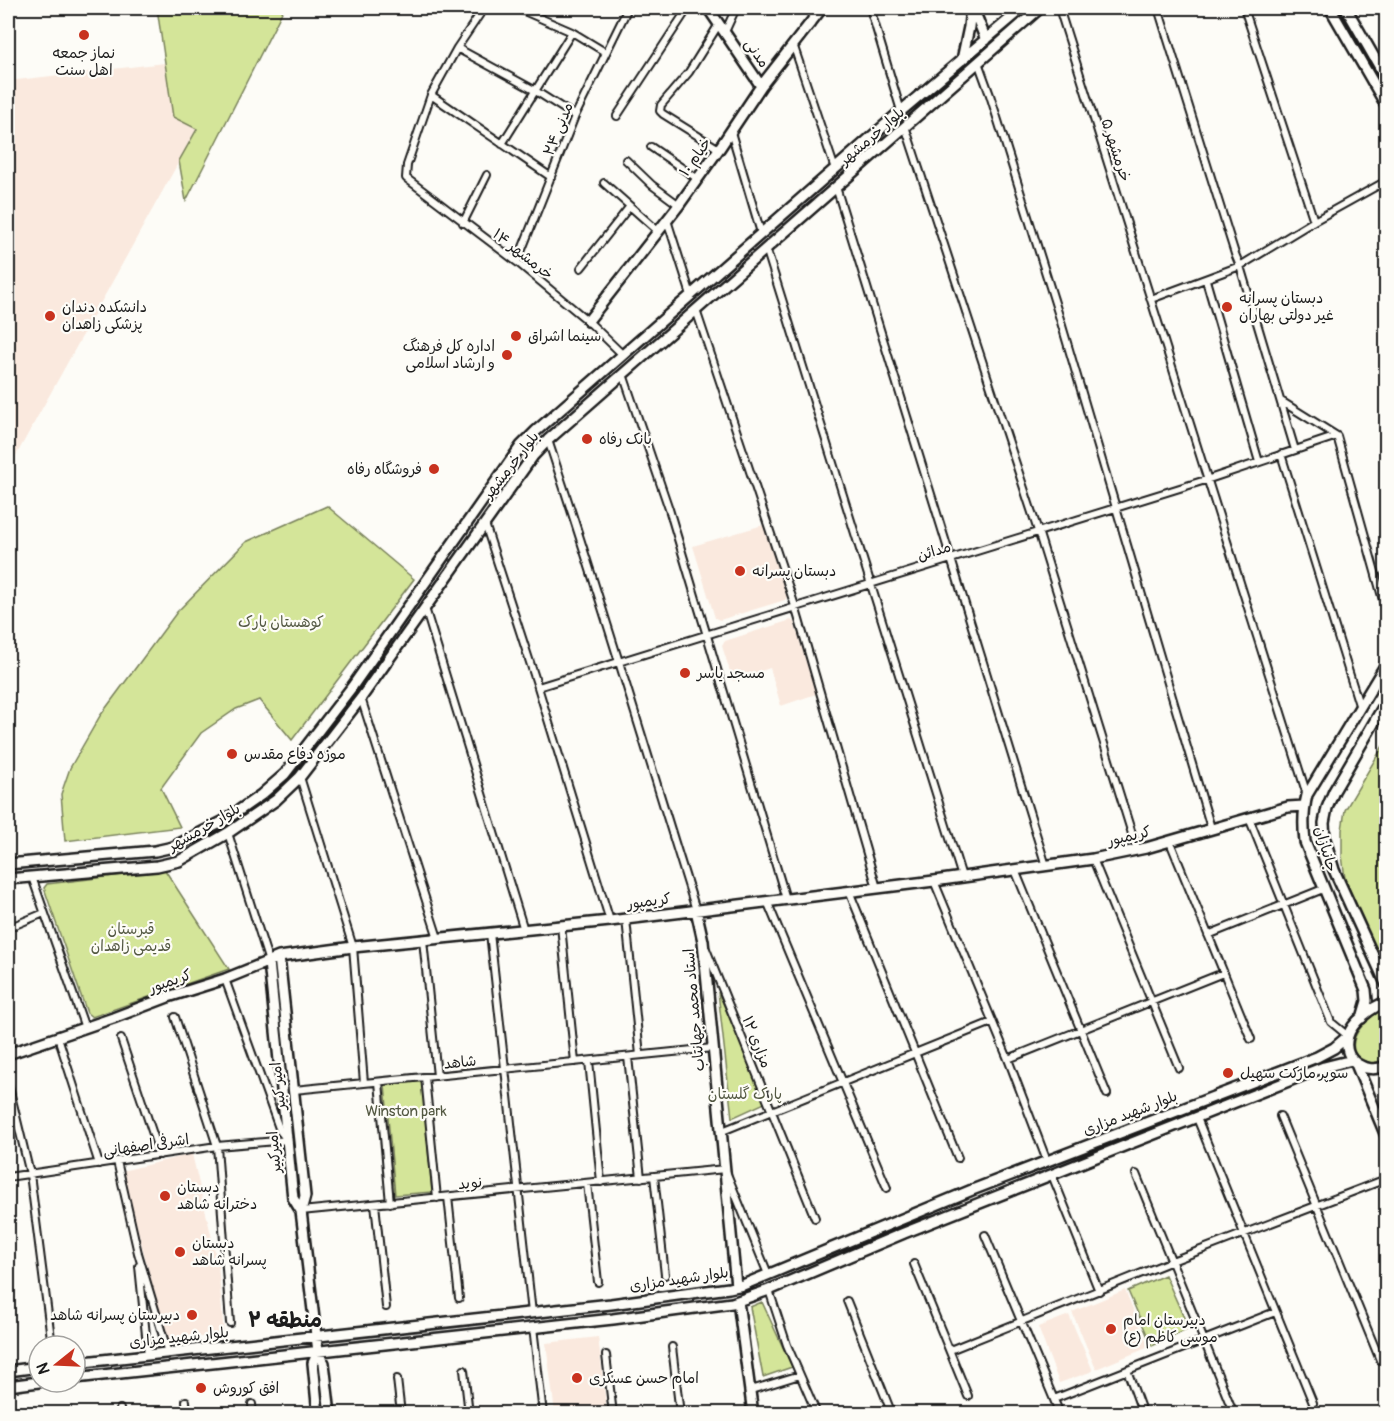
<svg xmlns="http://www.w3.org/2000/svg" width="1394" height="1421" font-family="Pangolin,'Playpen Sans Arabic',sans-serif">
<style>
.built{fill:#fae9de}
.green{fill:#d4e599;stroke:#78805a;stroke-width:1.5}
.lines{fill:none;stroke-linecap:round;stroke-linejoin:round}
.street-casing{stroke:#1c1c1c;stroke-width:10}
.secondary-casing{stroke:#1c1c1c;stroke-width:14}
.street{stroke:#fdfcf7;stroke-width:6}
.secondary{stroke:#fdfcf7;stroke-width:9}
.poi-dot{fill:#c8321e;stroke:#fdfcf7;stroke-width:2}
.labels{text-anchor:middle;stroke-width:4.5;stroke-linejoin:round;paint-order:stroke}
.poi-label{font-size:15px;fill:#1c1c1c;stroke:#fdfcf7;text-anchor:start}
.street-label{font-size:15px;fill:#1c1c1c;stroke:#fdfcf7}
.park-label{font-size:15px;fill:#535842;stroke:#fdfcf7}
.district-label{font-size:21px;font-weight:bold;fill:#1c1c1c;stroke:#fdfcf7}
</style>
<rect width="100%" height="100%" fill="#fdfcf7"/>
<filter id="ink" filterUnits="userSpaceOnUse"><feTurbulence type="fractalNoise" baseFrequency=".0167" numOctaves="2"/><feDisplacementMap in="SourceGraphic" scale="12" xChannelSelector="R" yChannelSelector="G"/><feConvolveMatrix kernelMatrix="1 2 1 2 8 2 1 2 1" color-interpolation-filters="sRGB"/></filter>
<g filter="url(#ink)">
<path class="built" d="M165 63 173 117 197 129 8 470V81Z
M763 525 787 597 785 600 720 620 715 618 693 546Z
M791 620 794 622 816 694 781 706 770 668 733 681 722 646 725 641Z
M192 1154 218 1264 224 1335 167 1340 122 1171Z
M1125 1290 1149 1347 1096 1369 1072 1312Z
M1069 1315 1093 1371 1059 1383 1038 1327Z
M598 1337 607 1413H555L546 1343Z"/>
<path class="green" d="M157 8H284L186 201 179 161 197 129 173 117Z
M327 506 414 579 292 740 259 700 236 709 201 733 161 788 180 827 65 841 61 794 70 768 100 716 177 612 246 542Z
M1386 741V973L1345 879 1342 855V830L1345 810Z
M165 870 229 969 92 1017 87 1013 44 888 47 884Z
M718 992 767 1102 732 1118Z
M1386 1007V1061C1372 1069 1350 1060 1354 1041 1356 1028 1375 1012 1386 1007Z
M422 1081 432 1192 395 1195 385 1085Z
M1165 1275 1189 1329 1152 1346 1128 1291Z
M762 1302 792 1367 763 1377 750 1307Z"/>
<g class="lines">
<defs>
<path id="street" d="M484 8 457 48 431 95 407 165 406 178 517 262 588 321 623 355
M517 8 572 32 605 52
M870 8 901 111
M1059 8 1307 795
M1158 8 1235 254 1240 266 1295 450
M1244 8 1314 221
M725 32 736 8
M793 44 835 169
M457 48 534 90 575 116
M978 62 990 95 1060 319 1211 828
M431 95 551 177
M617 116 688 8
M905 126 1038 531 1137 850
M731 132 761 233
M502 144 572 32
M651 147 698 179
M719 149 663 114 660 111 661 105 689 72 719 24
M626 160 652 185 679 205
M604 183 659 232
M836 187 1046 866
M667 220 691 295
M463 223 487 175
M766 248 962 877
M517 262 575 116 628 8
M581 268 630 206
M1206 280 1259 462
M1151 299 1240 266 1314 221 1386 181
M696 310 795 606 877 888
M623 374 669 509 786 899
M1281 401 1337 436
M1337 436 1386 611
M548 440C600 596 647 754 696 910
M1281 454 1360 708
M485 524 538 687 610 921
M425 608 524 930
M538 687 1212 478 1337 436
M361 698 438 938
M300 777 353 947 364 1083
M1249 818 1331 1022 1348 1036
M228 833 269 962
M1170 842 1251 1039
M1093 859 1179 1068
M1015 870 1107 1094
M32 877 85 1028
M934 881 1008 1059 1047 1161
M849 891 958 1158
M767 901 887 1188
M626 919 640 1055
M561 926 575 1062
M8 928 44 913
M490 933 532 1313
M1208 935 1323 889
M423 940 437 1076
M706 949 815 1218
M225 979 280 1131 287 1140
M175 1017 217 1146 230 1323
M58 1037 99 1164
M121 1039 160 1155
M628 1057 641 1178
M1008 1059 1223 973
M589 1061 601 1182
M425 1077 437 1198
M379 1082 390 1203
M8 1083 30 1174 52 1346
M294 1090 713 1048
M1280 1116 1380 1360
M1197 1118 1313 1403
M720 1132 992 1022
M117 1161 138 1253 168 1353
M1136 1174 1234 1414
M1052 1175 1099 1291
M654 1176 665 1275
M8 1177 217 1146 288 1140
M587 1183 598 1282
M448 1197 459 1298
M375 1204 386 1307
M301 1211 725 1169 768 1274
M985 1235 1060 1414
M914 1264 968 1396
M139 1266 148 1355
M769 1290 787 1345 817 1414
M847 1301 892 1414
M533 1327 543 1414
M672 1347 680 1414
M950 1350 1172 1261 1386 1179
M606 1355 613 1414
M464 1370 469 1414
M1127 1370 1143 1414
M397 1379 401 1414
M751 1390 800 1375
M1054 1399 1275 1312
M186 1401 187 1414
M252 1404 253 1414
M120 1409V1414"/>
<path id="secondary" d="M708 8 761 86
M973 8 986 40
M1330 8 1386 105
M1346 8 1386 78
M962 60 969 27 971 8
M588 321 679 205 719 149 761 86 822 8
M1386 702 1334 791 1327 808 1324 823 1325 839 1334 870 1386 984
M8 864 155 851 173 847 224 821 261 795 285 774 352 687 521 446 536 431 901 111 1023 8
M8 879 157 866 179 861 228 833 276 800 300 777 361 698 533 456 548 440 1040 8
M696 910 703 941 736 1286
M279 957 305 1196 301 1211
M269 962 293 1198 301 1211 318 1352 324 1363 330 1414
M1386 1002C1372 1007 1352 1022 1348 1036 1341 1061 1366 1075 1386 1066
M1362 1018 1367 1001 1366 990 1305 842C1303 825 1303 811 1307 795L1386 664
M8 1054 113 1018 168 997 225 979 279 957 353 947 610 921 934 881 1093 859 1146 848 1288 807 1304 806
M1356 1064 1386 1136
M738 1301 753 1414
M318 1352 313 1363 318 1414
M75 1363 611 1304 729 1288 743 1285 972 1190 1317 1057 1334 1048 1348 1036
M8 1371 39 1367
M75 1378 613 1319 732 1303 769 1290 904 1233 1324 1067 1352 1060
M8 1386 39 1382
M1384 1414 1386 1412"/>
</defs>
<use href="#street" class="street-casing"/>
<use href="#secondary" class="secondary-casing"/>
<use href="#street" class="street"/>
<use href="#secondary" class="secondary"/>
</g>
</g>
<g class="poi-dot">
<circle cx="84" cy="35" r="6"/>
<circle cx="1227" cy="307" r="6"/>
<circle cx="50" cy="316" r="6"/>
<circle cx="516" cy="336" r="6"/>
<circle cx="507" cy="355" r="6"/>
<circle cx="587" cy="439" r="6"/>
<circle cx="434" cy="469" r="6"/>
<circle cx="740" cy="571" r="6"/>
<circle cx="685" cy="673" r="6"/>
<circle cx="232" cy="754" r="6"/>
<circle cx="1228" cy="1073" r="6"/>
<circle cx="165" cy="1196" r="6"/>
<circle cx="180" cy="1252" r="6"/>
<circle cx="192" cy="1315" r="6"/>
<circle cx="1111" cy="1329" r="6"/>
<circle cx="577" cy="1378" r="6"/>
<circle cx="201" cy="1388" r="6"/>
</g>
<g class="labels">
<g class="poi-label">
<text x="84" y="58" text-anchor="middle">نماز جمعه<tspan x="84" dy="17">اهل سنت</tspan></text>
<text x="1239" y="303">دبستان پسرانه<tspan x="1239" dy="17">غیر دولتی بهاران</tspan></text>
<text x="62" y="312">دانشکده دندان<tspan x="62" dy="17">پزشکی زاهدان</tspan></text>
<text x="528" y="341">سینما اشراق</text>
<text x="495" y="351" text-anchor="end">اداره کل فرهنگ<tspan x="495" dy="17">و ارشاد اسلامی</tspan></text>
<text x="599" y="444">بانک رفاه</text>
<text x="422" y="474" text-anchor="end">فروشگاه رفاه</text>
<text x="752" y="576">دبستان پسرانه</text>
<text x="697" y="678">مسجد یاسر</text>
<text x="244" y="759">موزه دفاع مقدس</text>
<text x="1240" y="1078">سوپر مارکت سهیل</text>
<text x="177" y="1192">دبستان<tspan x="177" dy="17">دخترانه شاهد</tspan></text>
<text x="192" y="1248">دبستان<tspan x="192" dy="17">پسرانه شاهد</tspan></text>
<text x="180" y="1320" text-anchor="end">دبیرستان پسرانه شاهد</text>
<text x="1123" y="1325">دبیرستان امام<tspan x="1123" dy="17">موسی کاظم (ع)</tspan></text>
<text x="589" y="1383">امام حسن عسکری</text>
<text x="213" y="1393">افق کوروش</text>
</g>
<g class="street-label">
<text transform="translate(757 53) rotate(56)" y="5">مدنی</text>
<text transform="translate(558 129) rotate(-68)" y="5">مدنی ۲۴</text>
<text transform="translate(872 136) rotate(-41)" y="5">بلوار خرمشهر</text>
<text transform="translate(1116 150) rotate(72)" y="5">خرمشهر ۵</text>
<text transform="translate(695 157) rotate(-55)" y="5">خیام ۱۰</text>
<text transform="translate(523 254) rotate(38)" y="5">خرمشهر ۱۴</text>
<text transform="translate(511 465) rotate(-52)" y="5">بلوار خرمشهر</text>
<text transform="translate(934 551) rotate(-17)" y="5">مدائن</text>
<text transform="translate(204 827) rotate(-30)" y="5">بلوار خرمشهر</text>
<text transform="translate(1129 836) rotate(-13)" y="5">کریمپور</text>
<text transform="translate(1326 849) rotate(74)" y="5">جانبازان</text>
<text transform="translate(649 901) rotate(-7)" y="5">کریمپور</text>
<text transform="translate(170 981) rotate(-19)" y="5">کریمپور</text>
<text transform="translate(694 1010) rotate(-95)" y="5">استاد محمد جهانتاب</text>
<text transform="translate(757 1042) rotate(68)" y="5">مزاری ۱۲</text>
<text transform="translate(460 1062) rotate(-6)" y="5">شاهد</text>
<text transform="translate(278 1086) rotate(-96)" y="5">امیر کبیر</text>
<text transform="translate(1130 1113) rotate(-21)" y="5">بلوار شهید مزاری</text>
<text transform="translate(146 1145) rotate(-8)" y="5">اشرفی اصفهانی</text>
<text transform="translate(274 1152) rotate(-95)" y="5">امیرکبیر</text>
<text transform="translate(470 1183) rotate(-6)" y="5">نوید</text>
<text transform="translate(679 1279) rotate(-8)" y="5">بلوار شهید مزاری</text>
<text transform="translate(179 1337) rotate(-6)" y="5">بلوار شهید مزاری</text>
</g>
<g class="park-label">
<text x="281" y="627">کوهستان پارک</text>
<text x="131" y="934">قبرستان<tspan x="131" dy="17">قدیمی زاهدان</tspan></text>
<text x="745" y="1099">پارک گلستان</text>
<text x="406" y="1116">Winston park</text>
</g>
<g class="district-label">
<text x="285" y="1327">منطقه ۲</text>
</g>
</g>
<rect width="1394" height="1421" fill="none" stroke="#fdfcf7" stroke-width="30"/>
<rect x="15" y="15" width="1364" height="1391" fill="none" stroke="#1c1c1c" stroke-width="2" filter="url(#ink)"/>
<g transform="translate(57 1364) rotate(252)"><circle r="28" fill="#fdfcf7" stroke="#a3a29f" stroke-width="1.5"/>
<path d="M0-4.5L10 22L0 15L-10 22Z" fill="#c8321e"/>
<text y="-9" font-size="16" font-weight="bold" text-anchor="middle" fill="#1c1c1c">N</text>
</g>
</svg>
